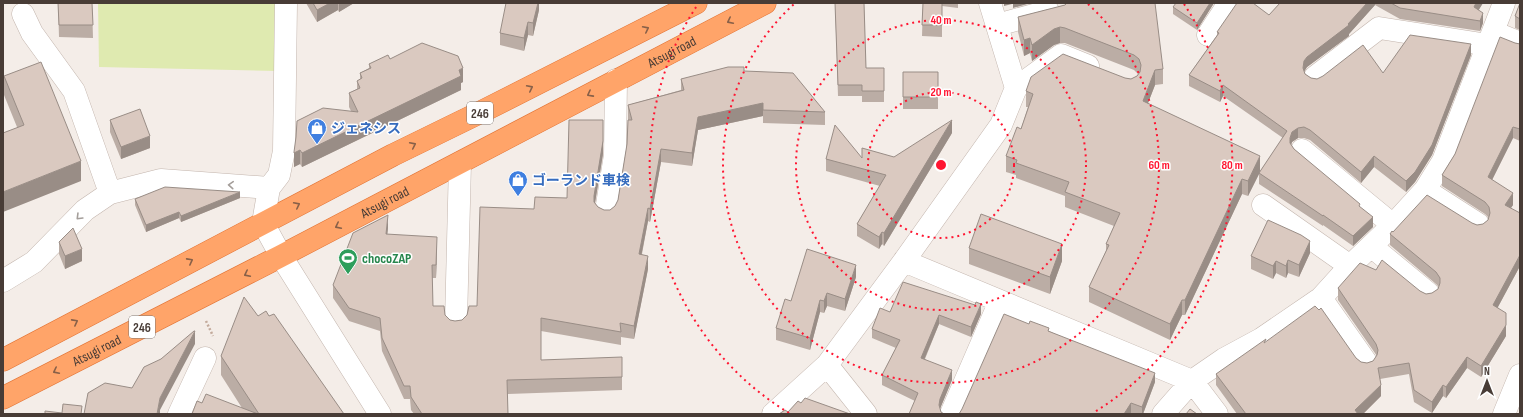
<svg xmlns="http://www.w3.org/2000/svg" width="1523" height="417" font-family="'Sofia Sans Condensed','Noto Sans JP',sans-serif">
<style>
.green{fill:#dfeab0}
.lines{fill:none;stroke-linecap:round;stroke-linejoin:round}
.minor-casing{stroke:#c3b5ad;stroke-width:23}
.highway-casing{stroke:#e27334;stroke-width:23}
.path{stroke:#c3aa9b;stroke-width:2.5;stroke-dasharray:2 2;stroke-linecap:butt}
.minor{stroke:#fff;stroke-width:22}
.highway{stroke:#ffa469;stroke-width:22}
.wall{fill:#bbada5}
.shaded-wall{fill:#998d86}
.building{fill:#dac9c0;stroke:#998d86}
.oneway{stroke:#886048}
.oneway2{stroke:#a49e9a}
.ring{fill:none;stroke:#ff1531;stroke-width:2;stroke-dasharray:2 4}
.labels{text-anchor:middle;stroke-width:3;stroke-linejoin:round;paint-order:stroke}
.shield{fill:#fff;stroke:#7f7672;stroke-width:1}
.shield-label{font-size:13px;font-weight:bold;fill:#483c36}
.street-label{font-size:14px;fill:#483c36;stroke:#fff}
.shop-label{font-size:14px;font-weight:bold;fill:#366cbe;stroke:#fff;text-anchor:start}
.leisure-label{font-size:14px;font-weight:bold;fill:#27864d;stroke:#fff;text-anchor:start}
.centre{fill:#ff1531;stroke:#fff;stroke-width:2}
.ring-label{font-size:12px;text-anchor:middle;font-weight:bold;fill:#ff1531;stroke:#fff;stroke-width:3;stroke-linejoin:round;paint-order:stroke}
</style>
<rect width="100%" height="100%" fill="#f4ede8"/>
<path class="green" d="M98 3H276L278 71 99 67Z"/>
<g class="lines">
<defs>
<path id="minor" d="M286 3 284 151 279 175 269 188 263 223 281 256 380 414
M990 3 1016 88
M23 14 32 33 74 91 110 193
M997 25 1048 11
M1493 32 1520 43
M1208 35 1229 3
M1315 77 1379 28 1488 45
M1302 150 1393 225
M1425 190 1478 224
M1263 205 1350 266
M606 211 615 155 616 80
M1371 246 1428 293
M904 261 1192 381 1217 414
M3 281 34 262 85 210 110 193 161 180 269 188
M1321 298 1366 362
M456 322 460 163
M827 365 866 414
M179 414 205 358
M773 414 827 365 904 261 1001 125 1016 88 1061 55 1088 66
M951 414 1000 301
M1163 414 1192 381 1224 359 1261 339 1321 298 1350 266 1393 225 1425 190 1443 161 1504 3
M1504 414 1520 375"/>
<g id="highway">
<path d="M3 360 393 155 483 111 696 3"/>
<path id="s1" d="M3 398 281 256 765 3"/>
</g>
</defs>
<use href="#minor" class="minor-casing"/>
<use href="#highway" class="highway-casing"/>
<path class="path" d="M206 321 213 336"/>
<use href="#minor" class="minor"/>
<use href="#highway" class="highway"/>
</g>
<path class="wall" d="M58 3H92L93 38 59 37Z
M306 3H354L339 12 338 10 317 22Z
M539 3V10L533 36 528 35 524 51 500 45V33Z
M835 3H864L866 68H884V102H862V96H838Z
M923 3H958V8L942 6V37L922 36Z
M1214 3 1197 30 1173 14V7Z
M1280 3H1483L1478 10 1483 23 1480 31 1400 19 1375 5 1349 34V36L1307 67 1304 71 1305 74 1311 78 1317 79 1383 73 1471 55 1432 155 1415 182 1406 192 1374 167 1361 183 1310 140 1304 138H1298L1292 142 1291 145 1294 149 1360 207 1373 227 1353 246 1323 225V226L1259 184V173L1283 138 1223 96 1220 102 1189 86V75L1217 35V32L1269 15Z
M1520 3V30L1515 28V16Z
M1065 5 1163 69V84L1155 85 1148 103 1260 172 1248 196 1242 194 1185 315H1182L1170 340 1089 302V287L1106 251V244L1114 226 1065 207V196L1016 178V175L1006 172V156L1021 129 1028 107H1026V91L1125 78 1131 79 1137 76 1138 74 1134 70 1065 43H1060L1054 45 1032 61 1030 53 1024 56 1018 32V17Z
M1515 43 1520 44V141L1513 138 1492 180 1513 205 1511 208 1520 266 1498 307 1506 336 1481 377 1467 368 1446 398 1443 396 1432 413 1414 402 1409 374 1380 379 1381 396 1363 414H1237L1216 385V374L1266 342 1356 358 1361 362 1367 363 1373 361 1377 356 1338 300V288L1420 291 1426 294 1432 293 1438 289 1439 287 1436 284 1390 245V234L1393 232 1472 223 1477 225 1483 224 1488 220 1489 218 1485 214 1442 186V175L1455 154Z
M390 59 463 82 461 83V90L302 167 300 164 294 167V152L351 111 349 107V93L357 89V81L360 79V73L369 68V64Z
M744 71 825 112V125L763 123V116L698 130 692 166 661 162 650 222 648 221 642 254 648 269 634 339 621 337V345L541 331V360L622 377V390L507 394 508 414H414L411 410 410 399H404L382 351 380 331 349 321 333 298V285L388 228 387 234 437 250 436 278H432L433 306 445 315 450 320 455 321 462 320 477 306 534 209 567 198 603 154 595 203 598 207 604 210H610L615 206 618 200 627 144 628 120V105L681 90V79Z
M903 72H938V109H903Z
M4 76 81 181 17 127 4 95Z
M110 120 150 148 121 159 110 132Z
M952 133 884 246 882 244 879 249 857 236V224L880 186 826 171V159L894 157Z
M240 198 181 222 179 218 146 232 135 205V199Z
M59 242 82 261 65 269 59 254Z
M969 248 1062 261 1050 294 969 264Z
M1310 253 1299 277 1288 273 1286 278 1276 273 1273 279 1251 269V256Z
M856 277 845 311 827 306 824 313 820 312 810 350 776 340V328L791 301Z
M890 312 981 314 971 337 939 324 925 359 952 380 940 408 915 401 882 385V375L896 348 872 338V329Z
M258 316 344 414H192L202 403 242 408 221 375V356Z
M1029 324 1049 331 1155 382 1143 414H1134L1131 413 1130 414H959Z"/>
<path class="shaded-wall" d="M330 3H338V10L317 22V10Z
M339 3H354L339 12Z
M538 3H539V10L533 36V23Z
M1004 3H1012V4L1004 6Z
M1013 3H1031L1013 8Z
M1210 3H1214L1197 30V23Z
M1367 3H1375V5L1349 34V36L1307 67 1304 72 1303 68 1304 61 1307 57 1348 24Z
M1476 3H1483L1474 18V7Z
M1483 13V23L1480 31V21Z
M528 22V35L524 51V38Z
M1060 27V43L1054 45 1032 61V45L1054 29Z
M1030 38V53L1024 56V40Z
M1471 44V55L1432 155 1415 182 1406 192V181Z
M463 68V82L461 83V90L302 167V153Z
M1155 70V85L1143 116V101Z
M1223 85V96L1220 102V91Z
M763 103V116L698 130 692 166V153L698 117Z
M603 120V154L594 209V196Z
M952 120V133L884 246V233Z
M1513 127V138L1488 188V177Z
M1298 128V138L1292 142 1290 148V138L1292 132Z
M150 136V148L121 159V147Z
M661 149V162L650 222V209Z
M300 150V164L294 167V153Z
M1260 156V172L1248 196V181Z
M1374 156V167L1361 183V172Z
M81 161V181L3 212V192Z
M1242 179V194L1185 315V300Z
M240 192V198L181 222V216Z
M1513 193V205L1505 216V205Z
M648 208V221L639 267V254Z
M179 212V218L146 232V225Z
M388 215V228L386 247V234Z
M1373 217V227L1353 246V236Z
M882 232V244L879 249V237Z
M437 237V250L436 278V265Z
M1310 241V253L1299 277V265Z
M1062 244V261L1050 294V277Z
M82 249V261L65 269V256Z
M1520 255V266L1493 316V305Z
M648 256V269L634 339V326Z
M1288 260V273L1286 278V266Z
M1276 261V273L1273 279V266Z
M856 265V277L845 311V299Z
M827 293V306L824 313V301Z
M820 300V312L810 350V338Z
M1182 300V315L1170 340V324Z
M981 304V314L971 337V327Z
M939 315V324L921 367V358Z
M1506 325V336L1481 377V366Z
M195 331V344L160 410V414H157L160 398Z
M1467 357V368L1446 398V387Z
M952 370V380L940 409 939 405 940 399Z
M1155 373V382L1143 414H1142V407Z
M1381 385V396L1363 414H1355V410Z
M1443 385V396L1432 413V402Z
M1131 403V413L1130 414H1124Z"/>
<path class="building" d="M58 3H92L93 25H59Z
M313 3H330L317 10Z
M506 3H538L533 23 528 22 524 38 500 33Z
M835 3H864L866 68H884V91H862V85H838Z
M923 3H942V25H922Z
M1067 3H1155L1163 69 1155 70 1143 101 1260 156 1248 181 1242 179 1185 300H1182L1170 324 1089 287 1109 245 1106 244 1120 213 1065 192 1069 182 1016 163 1017 160 1006 156 1017 127 1021 129 1033 94 1026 91 1031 77 1063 54 1125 78 1131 79 1137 76 1140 72 1141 65 1139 59 1134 55 1065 28 1060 27 1054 29 1032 45 1030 38 1024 40 1018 17 1065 5Z
M1176 3H1210L1197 23 1173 7Z
M1237 3H1253L1269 15 1280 3H1367L1348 24 1349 25 1307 57 1304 61 1303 68 1305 74 1311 78 1317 79 1323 76 1363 45 1383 73 1410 35 1471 44 1432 145 1415 172 1406 181 1374 156 1361 172 1310 130 1304 127 1298 128 1292 132 1290 138V143L1294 149 1360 204 1359 206 1373 217 1353 236 1323 215V216L1259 173 1287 131 1223 85 1220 91 1189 75 1219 33 1217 32Z
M1391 3H1476L1474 7 1483 13 1480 21 1400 8Z
M1520 3V19L1515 16Z
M1500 37 1515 43 1520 44V129L1513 127 1488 177 1513 193 1505 205 1520 213V255L1493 305 1506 313V325L1481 366 1467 357 1446 387 1443 385 1432 402 1414 390 1409 363 1378 368 1381 385 1355 410 1358 414H1246L1216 374 1266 339 1264 343 1315 306 1319 310 1321 308 1356 358 1361 362 1367 363 1373 361 1377 355 1378 350 1376 344 1338 288 1360 263 1376 270 1382 260 1420 291 1426 294 1432 293 1438 289 1440 283V278L1436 272 1390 234 1392 231 1393 232 1427 195 1472 223 1477 225 1483 224 1488 220 1490 213 1489 207 1485 202 1442 175 1455 154Z
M422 43 458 56 463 68 459 70 461 76 302 153 300 150 294 153V152L296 137 297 121 323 108 358 112 349 93 360 88 357 81 362 78 360 73 371 68 369 64 388 55 390 59Z
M41 62 81 161 3 192V133L24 125 4 76Z
M728 67H744V71L793 73 825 112 763 110V103L698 117 692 153 661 149 650 209 648 208 639 254 648 256 634 326 620 323 621 332 541 318V360L622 357V377L507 380 508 414H422L411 397 410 386H404L382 338 380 318 349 308 333 285 353 233 388 215 386 234 437 237 436 265H432L433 306H444L445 315 450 320 455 321 462 320 467 315 469 306H477L480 207 534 209 535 197 567 198 569 120H603V141L594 196V202L598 207 604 210H610L615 206 618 200 627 144 628 120H632L628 105 684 90 681 79Z
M903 72H938V97H903Z
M140 109 150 136 121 147 110 120Z
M952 120 884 233 882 232 879 237 857 224 886 175 826 159 835 125 862 158V148L894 157Z
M165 187 240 192 181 216 179 212 146 225 135 199Z
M981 214 1062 244 1050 277 969 248Z
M1268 220 1301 235 1310 241 1299 265 1288 260 1286 266 1276 261 1273 266 1251 256Z
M73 228 82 249 65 256 59 242Z
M807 249 856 265 845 299 827 293 824 301 820 300 810 338 776 328 785 299 791 301Z
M903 282 975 305 976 302 981 304 971 327 939 315 921 358 952 370 940 399 939 405 941 412 944 414H909L918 393 882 375 900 340 872 329 880 308 890 312Z
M244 297 258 316 266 311 269 316 274 314 344 414H259L221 356Z
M1004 314 1029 324 1030 321 1049 328 1048 331 1155 373 1142 407 1131 403 1124 414H959L962 409Z
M194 331H195L160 398 157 414H84L88 393 105 383 132 388 144 367 161 359Z
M206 394 258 414H192L197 401 202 403Z
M805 398 850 414H779L785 410 788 412 798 401 801 403Z
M63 404 82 406 81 414H45V411L62 413Z
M1190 409 1197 414H1186Z"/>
<defs><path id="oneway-chevron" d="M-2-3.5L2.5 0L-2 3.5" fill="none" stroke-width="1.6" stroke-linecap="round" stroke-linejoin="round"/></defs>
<g class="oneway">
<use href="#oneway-chevron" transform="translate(730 21) rotate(153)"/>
<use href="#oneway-chevron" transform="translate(646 29) rotate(-27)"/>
<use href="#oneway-chevron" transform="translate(530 88) rotate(-27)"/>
<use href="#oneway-chevron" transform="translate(590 94) rotate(152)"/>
<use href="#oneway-chevron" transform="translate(413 145) rotate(-26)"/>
<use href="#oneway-chevron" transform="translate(297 205) rotate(-27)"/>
<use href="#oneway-chevron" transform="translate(338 226) rotate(153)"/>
<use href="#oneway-chevron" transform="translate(190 261) rotate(-28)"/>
<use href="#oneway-chevron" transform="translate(247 274) rotate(153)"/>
<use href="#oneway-chevron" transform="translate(75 322) rotate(-28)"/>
<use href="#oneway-chevron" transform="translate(56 371) rotate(153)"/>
</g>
<g class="oneway2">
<use href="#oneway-chevron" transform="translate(231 185) rotate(-176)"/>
<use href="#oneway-chevron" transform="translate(79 217) rotate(135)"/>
</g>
<g class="ring">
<circle cx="941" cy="165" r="73"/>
<circle cx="941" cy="165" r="145"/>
<path d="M1088 4A218 218 0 1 1 794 4"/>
<path d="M789 413A291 291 0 0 1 698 4M1184 4A291 291 0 0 1 1093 413"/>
</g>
<defs>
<symbol id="shop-pin" viewBox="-11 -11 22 30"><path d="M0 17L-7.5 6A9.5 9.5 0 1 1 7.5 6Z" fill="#3f7fe0" stroke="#fff"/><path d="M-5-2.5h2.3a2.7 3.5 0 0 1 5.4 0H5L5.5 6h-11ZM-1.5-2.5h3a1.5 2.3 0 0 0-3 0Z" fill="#fff"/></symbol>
<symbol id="stadium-pin" viewBox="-11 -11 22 30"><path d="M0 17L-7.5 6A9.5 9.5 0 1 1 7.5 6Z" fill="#2e9e5b" stroke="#fff"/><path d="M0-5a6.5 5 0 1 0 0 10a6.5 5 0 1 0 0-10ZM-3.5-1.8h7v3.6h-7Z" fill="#fff"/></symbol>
</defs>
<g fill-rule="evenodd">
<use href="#shop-pin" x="306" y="117" width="22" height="30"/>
<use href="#shop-pin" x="507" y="169" width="22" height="30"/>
<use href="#stadium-pin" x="337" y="247" width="22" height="30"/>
</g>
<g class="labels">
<g class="shield">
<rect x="467" y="102" width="26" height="22" rx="3"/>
<rect x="129" y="316" width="26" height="22" rx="3"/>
</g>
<g class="shield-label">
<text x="480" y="118">246</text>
<text x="142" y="332">246</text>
</g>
<g class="street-label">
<text dy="5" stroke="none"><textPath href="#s1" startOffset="753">Atsugi road</textPath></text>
<text dy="5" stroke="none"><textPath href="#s1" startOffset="429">Atsugi road</textPath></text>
<text dy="5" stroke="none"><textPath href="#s1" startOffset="105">Atsugi road</textPath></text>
</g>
<g class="shop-label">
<text x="331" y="133">ジェネシス</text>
<text x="532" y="185">ゴーランド車検</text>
</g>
<g class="leisure-label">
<text x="362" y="263">chocoZAP</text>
</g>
</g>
<circle cx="941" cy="165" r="6" class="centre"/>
<g class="ring-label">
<text x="941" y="24">40 m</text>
<text x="941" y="96">20 m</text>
<text x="1159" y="169">60 m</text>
<text x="1232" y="169">80 m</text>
</g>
<rect width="1523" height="417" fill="none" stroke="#483c36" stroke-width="8"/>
<g transform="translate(1487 381)" stroke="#ffffff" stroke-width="3" paint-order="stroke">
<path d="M0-3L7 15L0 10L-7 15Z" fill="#483c36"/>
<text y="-6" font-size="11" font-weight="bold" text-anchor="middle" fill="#483c36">N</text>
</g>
</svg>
